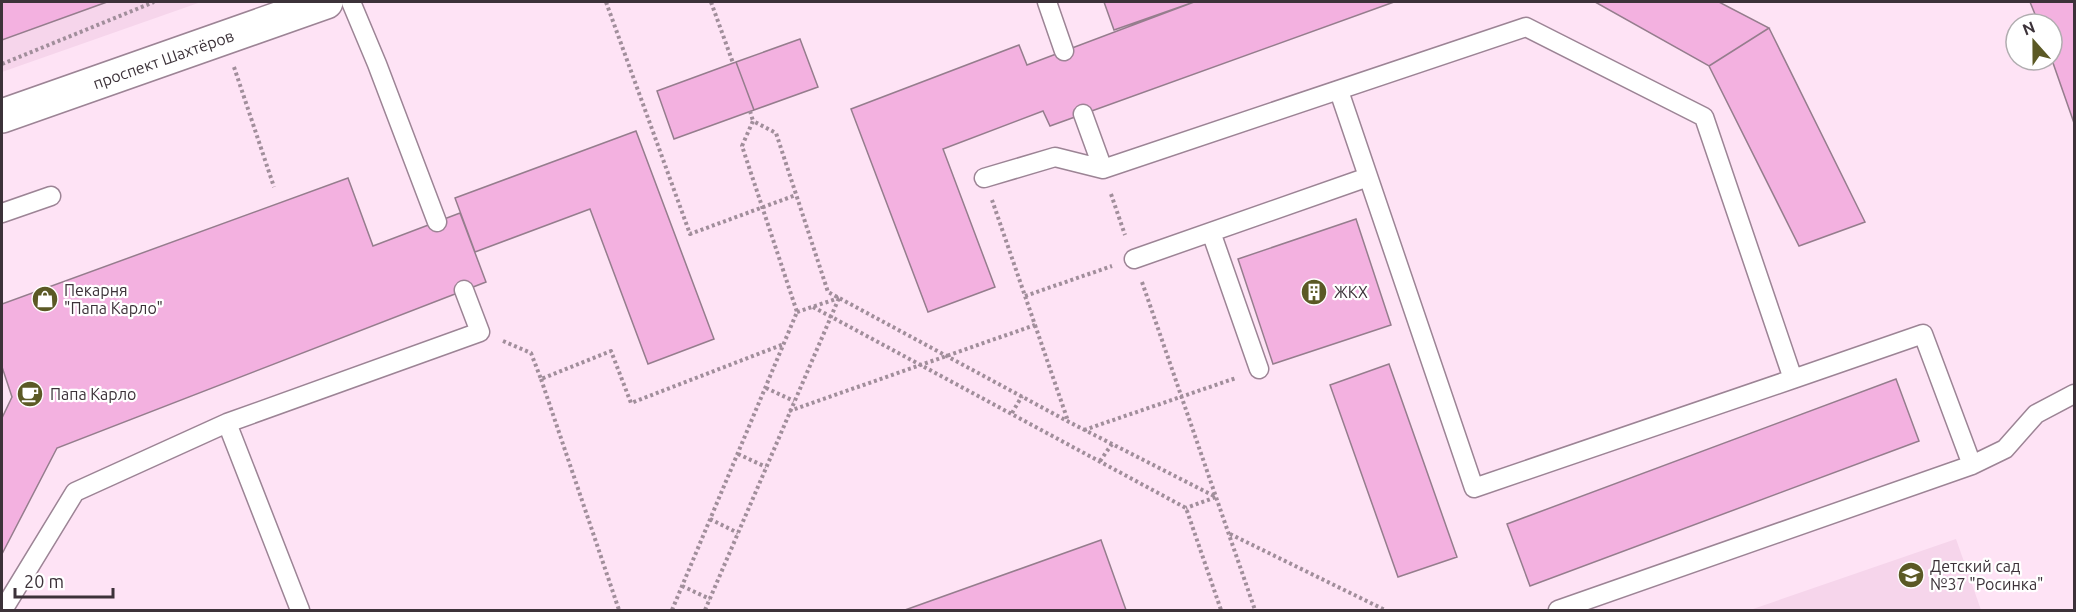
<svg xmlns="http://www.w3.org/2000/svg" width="2076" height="612" font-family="Ubuntu,sans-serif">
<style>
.built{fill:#f6d5eb}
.building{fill:#f3b1e0;stroke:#957d8d;stroke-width:1.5}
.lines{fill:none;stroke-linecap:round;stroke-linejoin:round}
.service-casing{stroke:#9c8495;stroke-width:21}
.minor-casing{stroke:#9c8495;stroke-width:36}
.path{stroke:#a18e9b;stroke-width:4;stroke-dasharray:3 3;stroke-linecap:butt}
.service{stroke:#fff;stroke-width:18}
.minor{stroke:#fff;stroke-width:33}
.labels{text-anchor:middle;stroke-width:4.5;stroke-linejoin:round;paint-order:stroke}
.street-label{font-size:16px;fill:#3c3239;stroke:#fff}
.poi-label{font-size:16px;fill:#3c3239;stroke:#fff;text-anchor:start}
</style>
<rect width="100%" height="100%" fill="#fee3f5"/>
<path class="built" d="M2 2H201L2 72Z
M1956 539 1981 610H1750Z"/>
<path class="building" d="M2 2H107L2 40Z
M1104 2H1194L1114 30Z
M1194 2H1394L1050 126 1043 111 943 149 995 287 928 312 851 109 1019 45 1027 65Z
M1595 2H1719L1769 28 1709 66Z
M2030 2H2074V123L2052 60V24H2039Z
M1769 28 1865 222 1799 246 1709 66Z
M800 39 818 87 754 110 736 62Z
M736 62 754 110 674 139 657 91Z
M636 131 714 339 648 364 590 209 475 252 455 198Z
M348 178 373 246 460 213 486 282 57 448 2 554V418L12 397 2 367V304Z
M1356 219 1391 325 1273 364 1238 259Z
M1389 364 1457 557 1398 577 1330 385Z
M1896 379 1919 441 1530 586 1507 524Z
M1101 540 1126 610H905Z"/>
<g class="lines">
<defs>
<path id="service" d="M351 2 377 64 437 222
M1047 2 1064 51
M1339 91 1474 488 1793 379
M1083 114 1103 169 1526 27 1704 117 1793 379 1923 334 1972 465 2005 449 2036 414 2074 394
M984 178 1055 157 1103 169
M2 213 51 196
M1211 232 1259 369
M1134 259 1368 177
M227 423 300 610
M3 610 75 492 227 423 480 332 464 290
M1558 610 1972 465"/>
<g id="minor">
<path id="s1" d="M2 116 326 2"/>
</g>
</defs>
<use href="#service" class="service-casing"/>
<use href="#minor" class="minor-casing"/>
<path class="path" d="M606 2 690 234 796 195
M711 2 733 63
M2 64 154 2
M234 67 274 187
M750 111 753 121
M1111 194 1125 235
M1142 282 1216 497 1186 508
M1025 296 1112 266
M813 307 1186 508 1221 610
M797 312 839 298
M1035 325 1068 421
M503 341 531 353 541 379 611 351 631 403 784 344
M541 379 619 610
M766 388 794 401
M789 411 1035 325 992 200
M1012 413 1022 396
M1084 430 1236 378
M738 454 766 467
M1100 461 1112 444
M710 519 738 533
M1230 534 1385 610
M682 586 710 599
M672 610 797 312 742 146 753 121 776 133 828 292 1069 422 1216 497 1255 610
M705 610 839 298"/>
<use href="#service" class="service"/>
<use href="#minor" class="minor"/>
</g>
<defs>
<symbol id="building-disc" viewBox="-11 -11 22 22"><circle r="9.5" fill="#5b5925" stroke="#fff"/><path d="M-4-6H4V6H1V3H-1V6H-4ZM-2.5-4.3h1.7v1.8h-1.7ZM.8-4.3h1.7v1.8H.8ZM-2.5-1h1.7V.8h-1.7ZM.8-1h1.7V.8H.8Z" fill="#fff"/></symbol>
<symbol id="shop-disc" viewBox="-11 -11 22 22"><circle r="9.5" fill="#5b5925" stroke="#fff"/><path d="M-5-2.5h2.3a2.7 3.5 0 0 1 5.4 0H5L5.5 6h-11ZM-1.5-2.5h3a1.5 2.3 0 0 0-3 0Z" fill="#fff"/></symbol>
<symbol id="cafe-disc" viewBox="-11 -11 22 22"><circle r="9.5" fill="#5b5925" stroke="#fff"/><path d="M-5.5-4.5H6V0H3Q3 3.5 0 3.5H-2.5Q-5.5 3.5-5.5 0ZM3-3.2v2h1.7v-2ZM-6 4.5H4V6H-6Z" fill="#fff"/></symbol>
<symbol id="school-disc" viewBox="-11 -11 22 22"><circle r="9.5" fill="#5b5925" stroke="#fff"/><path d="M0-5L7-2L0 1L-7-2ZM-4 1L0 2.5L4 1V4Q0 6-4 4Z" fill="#fff"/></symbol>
</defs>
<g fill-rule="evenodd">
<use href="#building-disc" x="1299" y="277" width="30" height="30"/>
<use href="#shop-disc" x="30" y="284" width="30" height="30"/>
<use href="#cafe-disc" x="15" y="379" width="30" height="30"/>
<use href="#school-disc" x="1896" y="560" width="30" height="30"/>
</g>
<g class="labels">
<g class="street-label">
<text dy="6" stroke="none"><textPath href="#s1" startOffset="171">проспект Шахтёров</textPath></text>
</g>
<g class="poi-label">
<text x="64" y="296">Пекарня<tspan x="64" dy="18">"Папа Карло"</tspan></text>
<text x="1334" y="298">ЖКХ</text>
<text x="50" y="400">Папа Карло</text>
<text x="1930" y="572">Детский сад<tspan x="1930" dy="18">№37 "Росинка"</tspan></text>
</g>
</g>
<rect width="2076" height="612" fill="none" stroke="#3c3239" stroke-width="6"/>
<g transform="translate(2034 42) rotate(339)"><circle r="28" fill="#ffffff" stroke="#b1adb0" stroke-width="1.5"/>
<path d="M0-4.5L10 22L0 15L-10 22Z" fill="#5b5925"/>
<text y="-9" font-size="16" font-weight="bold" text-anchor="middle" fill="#3c3239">N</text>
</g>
<path d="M15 588v9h98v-9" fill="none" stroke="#3c3239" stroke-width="3"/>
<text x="24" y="588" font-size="18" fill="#3c3239" stroke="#ffffff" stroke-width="4.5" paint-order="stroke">20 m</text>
</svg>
